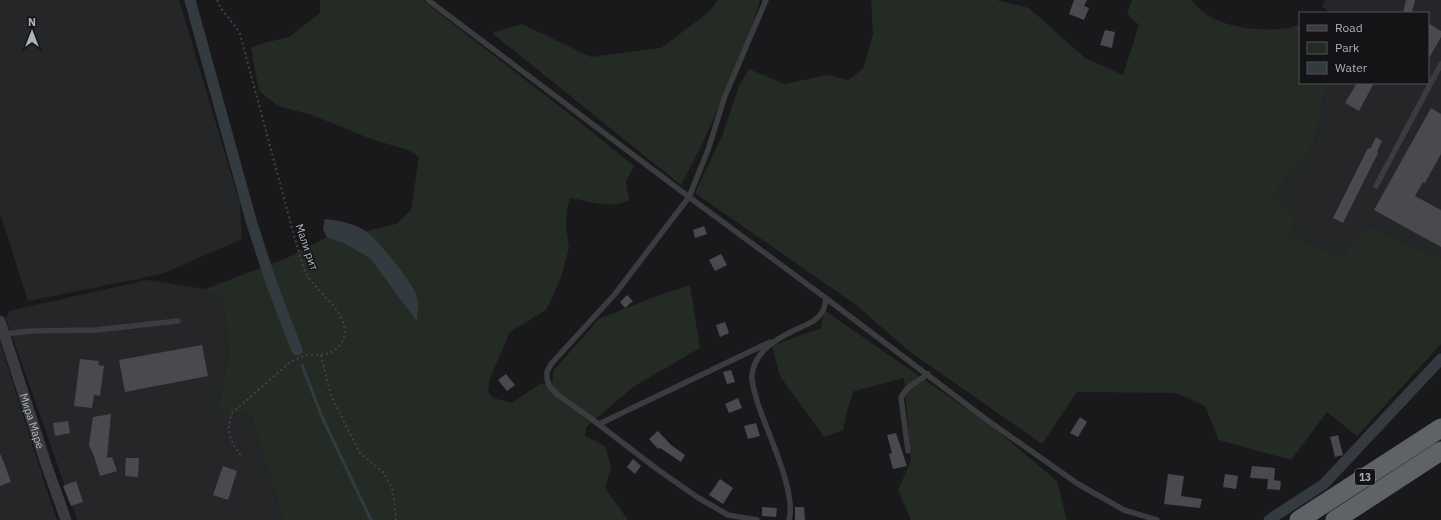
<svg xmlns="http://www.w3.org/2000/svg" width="1441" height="520" font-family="'IBM Plex Sans',sans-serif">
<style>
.built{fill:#252628}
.green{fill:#242b24}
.water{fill:#333b40}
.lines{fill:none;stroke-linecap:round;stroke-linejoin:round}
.stream{stroke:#333b40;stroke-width:3}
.canal{stroke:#333b40;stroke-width:11}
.building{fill:#484a4d}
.path{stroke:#414346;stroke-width:2;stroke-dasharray:2 3;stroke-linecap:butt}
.service{stroke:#3b3c40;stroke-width:5.5}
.minor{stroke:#3b3c40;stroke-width:11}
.trunk{stroke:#5f6267;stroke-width:19}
.labels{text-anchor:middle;stroke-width:3;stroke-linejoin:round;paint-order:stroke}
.shield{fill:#141416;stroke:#7f8388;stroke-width:1}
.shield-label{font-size:10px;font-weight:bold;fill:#adb2b9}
.street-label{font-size:11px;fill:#adb2b9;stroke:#141416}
</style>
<rect width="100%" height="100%" fill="#19191b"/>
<path class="built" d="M0 0H179L240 204 242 239 162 274 28 301 0 213Z
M1325 0H1441V258L1369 227 1341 257 1290 234 1271 197 1314 144 1324 95 1332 83H1428V13H1330L1322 6Z
M147 280 205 289 223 303 229 354 219 403V413L250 412 283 520H77L6 319 9 311Z
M0 342 40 469 57 520H0Z"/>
<path class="green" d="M320 0H422L581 123 634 166 626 181 629 200C610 210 590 201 570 198L567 209 566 226 569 248 560 280 546 310 510 332 490 378 488 392 493 398 512 403 540 384 553 382V371L599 319 654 297 690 285 700 348 633 387 586 427 585 436 605 446 611 467 605 488 628 520H283L250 412 219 413V403L229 354 223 303 205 289 287 258 327 237 343 243 370 258 417 322V297L403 273 384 250 366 231 396 224 411 210 419 157 408 150 371 139 312 115 278 106 259 91 251 48 264 43 289 37 320 13Z
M718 0H760L746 47 699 151 681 185 492 33 522 24 591 57 661 48 709 12Z
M871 0H996L1029 8 1085 58 1123 75 1139 25 1127 14 1132 0H1192C1209 26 1251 31 1279 29 1286 29 1293 26 1300 25V83H1332L1324 95 1314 144 1271 197 1295 213 1290 234 1341 257 1369 227 1441 258V344L1357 436 1327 412 1291 460 1219 440 1205 406 1176 393 1077 392 1042 444 909 351 856 305 695 193 722 136 739 86 749 69 784 84 828 75 848 80 863 69 873 34Z
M824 310 994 428 1057 481 1067 520H911L898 490 911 461 904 378 854 391 848 407 843 430 824 437 780 376 772 346 821 328Z"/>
<path class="water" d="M325 219C339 221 355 223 367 232 378 240 414 284 417 297 419 305 417 315 417 322L370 258 343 243 327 237 323 230Z"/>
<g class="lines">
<path class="stream" d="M302 365 322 417 371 520"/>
<path class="canal" d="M190 0 252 224 272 285 297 350
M1269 520 1324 484 1441 359"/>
</g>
<path class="building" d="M1074 0H1087L1084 6 1089 8 1084 20 1069 14Z
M1406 0H1415L1412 13H1403Z
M1428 23 1441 31V37L1428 60Z
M1105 30 1115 32 1112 48 1100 45Z
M1357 83H1374L1359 111 1345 103Z
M1431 108 1441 114V154L1425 183 1423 182 1415 196 1441 210V247L1374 210Z
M1376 137 1382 141 1377 152 1378 153 1343 223 1333 218 1368 148 1370 149Z
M704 226 707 234 695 238 693 230Z
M721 254 727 265 715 271 709 260Z
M627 295 633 301 625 308 620 302Z
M725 322 729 333 720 337 716 325Z
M202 345 208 376 125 392 119 360Z
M80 359 99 361 98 365 104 366 100 396 94 395 92 408 74 406Z
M731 370 735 382 727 384 723 372Z
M506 374 515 385 507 391 498 380Z
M738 398 742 408 729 413 725 404Z
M111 414 107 458 112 457 117 471 100 476 94 456 89 445 93 417Z
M1080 417 1087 422 1078 437 1070 433Z
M68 421 70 433 55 436 53 423Z
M756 423 760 436 748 439 744 426Z
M658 431 671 445 685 455 681 462 660 448 658 449 649 439Z
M896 433 907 466 893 469 889 454 892 453 887 435Z
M1338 435 1343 455 1335 457 1330 437Z
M0 455H1L11 482 0 486Z
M126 458H139L138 477 125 476Z
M633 459 641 466 635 474 627 467Z
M223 466 237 471 228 500 213 495Z
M1252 466 1275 468 1274 480H1273L1281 481 1280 490 1267 489 1268 479 1250 478Z
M1168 474 1184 476 1181 496 1202 499 1200 508 1164 504Z
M1225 474 1238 476 1236 489 1223 487Z
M720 479 733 488 723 504 709 495Z
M76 481 83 502 71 506 63 486Z
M762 507 777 508 776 517 762 516Z
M795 507H804L805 520H795Z"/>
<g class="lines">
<path class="path" d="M217 0C222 13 233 21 240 34L296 243C300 253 302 265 307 275 318 294 355 317 342 342 339 346 337 349 333 351 326 356 318 354 310 355 302 356 296 359 289 363L232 413C225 430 231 443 242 457
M321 355 331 396 360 453 384 473 393 491 396 520"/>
<path class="service" d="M428 0 689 197 615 294 551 364 547 372V379L550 387 558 395 589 417 657 469 697 497 728 515 757 520
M766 0 725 96 708 150 689 197 823 296 987 420 1078 484 1124 510 1157 520
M1376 186 1441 64
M4 334 30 331 96 330 178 321
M599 424 770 342
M908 451 901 398C905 387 919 381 928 374
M789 520C797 491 766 431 757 401 755 392 751 383 752 374 756 350 776 339 797 329 806 325 817 321 822 312 825 308 825 303 826 298"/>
<path class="minor" id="s1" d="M0 321 46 464 66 520"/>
<path class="trunk" d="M1299 520 1441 428
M1335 520 1441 451"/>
</g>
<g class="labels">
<rect class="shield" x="1355" y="469" width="20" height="16" rx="3"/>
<g class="shield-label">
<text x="1365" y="481">13</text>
</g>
<g class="street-label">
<text transform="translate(307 247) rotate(71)" y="4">Мали рит</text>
<text dy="4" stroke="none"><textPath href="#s1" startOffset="105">Мира Маре</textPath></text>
</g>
</g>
<rect x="1299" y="12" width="130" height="72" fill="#141416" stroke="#515357"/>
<rect x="1307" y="25" width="20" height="6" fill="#3b3c40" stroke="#515357"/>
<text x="1335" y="32" font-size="12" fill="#adb2b9">Road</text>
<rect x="1307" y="42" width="20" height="12" fill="#242b24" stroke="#515357"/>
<text x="1335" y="52" font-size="12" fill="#adb2b9">Park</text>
<rect x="1307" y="62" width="20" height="12" fill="#333b40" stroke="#515357"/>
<text x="1335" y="72" font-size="12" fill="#adb2b9">Water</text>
<g transform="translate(32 32)" stroke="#141416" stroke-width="3" paint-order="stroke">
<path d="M0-3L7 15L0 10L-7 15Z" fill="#adb2b9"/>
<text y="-6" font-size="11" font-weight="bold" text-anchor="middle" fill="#adb2b9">N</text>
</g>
</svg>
